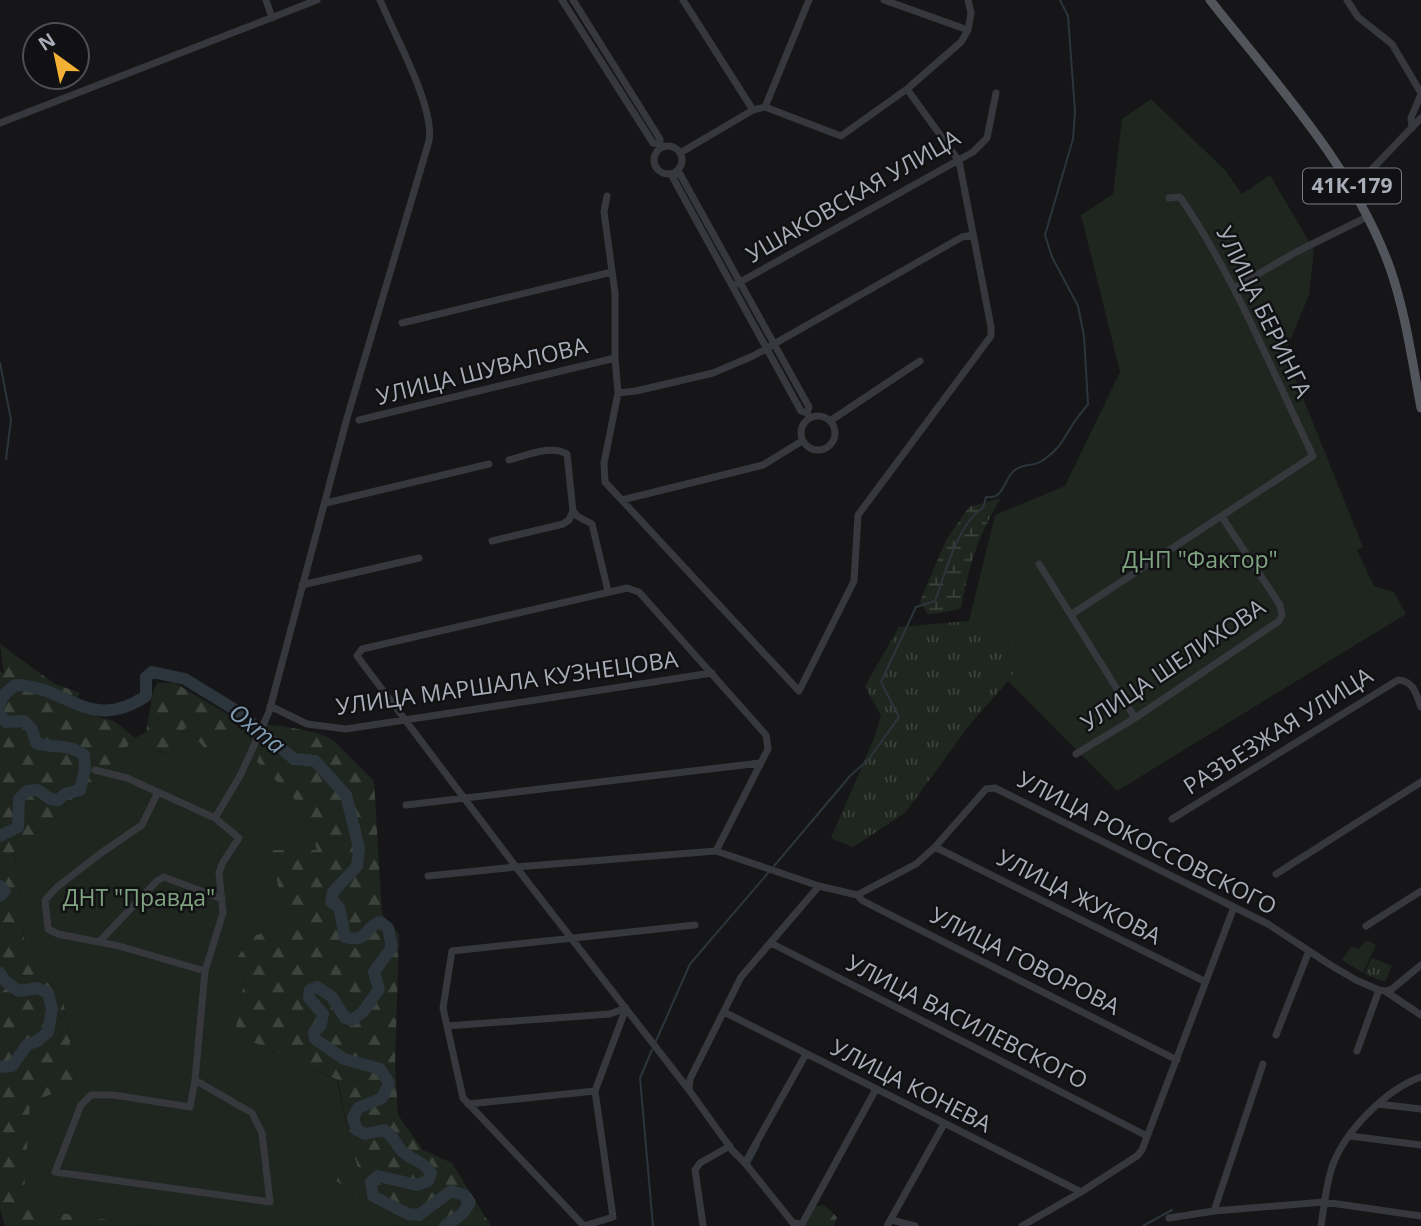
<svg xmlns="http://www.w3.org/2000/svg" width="1421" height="1226" font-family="'Open Sans',sans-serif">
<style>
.grass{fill:url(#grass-tufts)}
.forest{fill:url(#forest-firs)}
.wetland{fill:url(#wetland-marsh)}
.garden{fill:#1e261f}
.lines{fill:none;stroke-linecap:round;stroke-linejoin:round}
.stream{stroke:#2c353c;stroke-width:2}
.river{stroke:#2c353c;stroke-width:12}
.minor{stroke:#37383d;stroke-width:7}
.major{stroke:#53555c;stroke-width:9}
.labels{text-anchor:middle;stroke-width:5;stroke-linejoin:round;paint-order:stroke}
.shield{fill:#111113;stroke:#7b7e86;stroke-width:2}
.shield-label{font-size:21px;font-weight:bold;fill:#a8adb8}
.street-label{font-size:23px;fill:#a8adb8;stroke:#111113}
.park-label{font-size:23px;fill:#7fa381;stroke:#111113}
.water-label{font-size:24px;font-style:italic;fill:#7f9bb3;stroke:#111113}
</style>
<defs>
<pattern id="grass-tufts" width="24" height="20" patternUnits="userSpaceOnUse" patternTransform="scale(1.75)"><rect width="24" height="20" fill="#1e261f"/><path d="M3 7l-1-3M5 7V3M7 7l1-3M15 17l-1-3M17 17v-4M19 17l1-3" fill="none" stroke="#3c433d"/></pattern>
<pattern id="forest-firs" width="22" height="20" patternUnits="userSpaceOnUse" patternTransform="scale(1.75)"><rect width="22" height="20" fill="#1e261f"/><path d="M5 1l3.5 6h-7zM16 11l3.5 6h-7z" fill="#3c433d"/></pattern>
<pattern id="wetland-marsh" width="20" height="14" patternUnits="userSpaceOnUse" patternTransform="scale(1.75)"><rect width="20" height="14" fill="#1e261f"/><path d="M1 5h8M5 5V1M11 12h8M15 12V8" fill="none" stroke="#3c433d"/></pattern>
</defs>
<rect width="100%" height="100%" fill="#161618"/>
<path class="grass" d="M969 621 1029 649 1009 680 971 723 905 813 853 847 831 838 873 741 881 716 865 686 899 627Z
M1372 958 1392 966 1385 982 1364 974Z"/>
<path class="forest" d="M0 644 55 684 80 693 74 703 99 717 114 721 135 738 98 780 14 853 20 888 25 948 63 998 77 1083 23 1207 152 1226H5L0 1209V671L4 673Z
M157 683H175L242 723 282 726 318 733 333 740 374 781 382 914 399 934 395 1066 398 1115 423 1150 452 1163 491 1226H398L375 1206 336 1181 340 1171 358 1168 351 1148 338 1080 234 1034 245 976 228 973 250 937 272 850 306 811 257 762 208 752 170 754 153 749 146 732 153 692Z
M824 1205 837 1217 834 1226H804L815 1206Z"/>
<path class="wetland" d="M1001 498C978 536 969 565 961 609L928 615 920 601 946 540 969 507Z"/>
<path class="garden" d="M1151 99 1225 170 1242 194 1270 175 1314 250 1309 295 1285 353 1363 547 1357 550 1374 586 1394 592 1406 614 1117 791 1008 681 1029 649 969 621 995 515 1065 486 1120 372 1081 215 1113 194 1122 119Z
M186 727 208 752 247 729 264 741 257 762 306 811 317 850H272L285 926 250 937 228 973 245 975 235 1034 337 1080 351 1148 358 1168 340 1172 336 1181 376 1206 398 1226H152L23 1208 30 1103 77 1083 63 998 25 948 20 888 14 853 98 780 135 738 146 732 153 749 169 754Z
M1366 940 1376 945 1363 973 1342 960 1352 946 1359 949Z"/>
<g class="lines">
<path class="stream" d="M0 363 11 420 6 459
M0 696 15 685
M774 866 850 776 869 759 899 717 881 682 916 607 935 601C945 574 958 523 983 508L986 497C1003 499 1003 484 1011 474 1019 463 1031 467 1040 462 1060 450 1063 439 1075 421 1079 415 1084 410 1088 404L1084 336 1078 306 1052 257 1045 235 1073 139 1075 111 1068 16 1060 0
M656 1041 690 964 768 873
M652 1050 640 1078 653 1226
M749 1164 759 1145
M1143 1226 1172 1210"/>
<path class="river" d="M0 704 2 697 15 685C66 685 89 734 146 696V677L152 672 185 679 237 711 294 759 315 761 346 795 359 848 357 866 333 892 331 902 339 907 345 937C369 943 363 928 380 922L388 928 392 947 374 972 379 989 363 1012 352 1020 345 1018 332 997 317 987 310 990 309 998 323 1014 321 1025 314 1032 315 1039 344 1059 380 1069 389 1083 382 1098 358 1108 353 1118 357 1130 365 1134 384 1130C397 1139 395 1145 403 1152 413 1161 421 1159 431 1173L428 1181 417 1185 378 1176 371 1182 373 1196 408 1214 419 1215 451 1191 464 1195 469 1204 462 1214 445 1226
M0 715 6 722 24 721 32 729 36 743C54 749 69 743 84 755L85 769 80 790 65 794 58 800 50 799 38 790 27 791 19 799 18 827 0 836
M0 886 5 891 0 896
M0 973 6 982 19 991 37 988 48 993 52 1009 48 1032 37 1041 27 1045 12 1066 0 1067"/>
<path class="minor" d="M266 0 272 18
M562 0 653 143 659 144
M573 0 660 139V145
M683 0 753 110
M884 0 968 30
M1347 0 1358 17 1392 44 1421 93
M765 107 841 136 907 89 961 42 968 30 971 13 968 0
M765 107 809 0
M0 123 317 0
M1412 128 1411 118 1421 94
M654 160a14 14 0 1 1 28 0a14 14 0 1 1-28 0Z
M680 153 753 110 765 107
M675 172 680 174 809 407 807 413
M676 174 673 178 801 411 807 413 810 418
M1353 189 1421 118
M607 196 604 212 615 293V358L618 393 604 463 605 482 799 691 854 581 858 515 991 336V327L959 161 907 89
M733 286 973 152 987 138 996 93
M1234 288 1296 252 1367 217
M402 323 612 272
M618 393 636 391 713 373 753 356 962 237 973 235
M801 433a17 17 0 1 1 34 0a17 17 0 1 1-34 0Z
M359 420 615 358
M830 421 920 361
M622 500 763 465 802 441
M326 503 489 464
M573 511 577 516 592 524 608 591
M492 541 563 524 569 520 573 511 567 454C551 444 526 456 509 460
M1039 564 1135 718
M302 585 419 558
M627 588 639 592 766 735 768 749 716 851 516 867 357 656 362 649Z
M1072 614 1313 456C1271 369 1235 277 1180 197L1169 198
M270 706 307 724 346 729 712 673
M1076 754 1135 718 1279 621 1282 615 1280 605 1222 517
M95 770 127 778 215 818
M157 794 142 825 101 853 57 887 45 900 48 929 58 934 119 946 205 971
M406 805 760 763
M1172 819 1398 680C1414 681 1416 694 1421 707
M935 847 1206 982
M716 851 819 886
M1276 874 1421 782
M428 876 516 867 689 1090
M857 895 863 901 1177 1060
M1366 926 1421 891
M99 942 157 881 164 877 222 899
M771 943 1147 1136
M1385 991 1392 989 1421 965
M626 1008 595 1091 613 1217 584 1226 463 1098 443 1008 452 951 695 925
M724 1012 1081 1192
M447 1026 610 1014 626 1008
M1276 1035 1309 951
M1357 1051 1379 990 1385 991 1421 1015
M806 1054 745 1163 793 1223 802 1224 876 1089
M195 1080 190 1107 114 1095H91L81 1105 55 1172 270 1202 262 1133 252 1113 195 1080 205 971 223 913 219 873 223 862 239 838 215 818 241 774 269 712 347 418 429 141C435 107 394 34 380 0
M468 1104 595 1091
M1378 1104 1421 1109
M1350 1136 1421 1145
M745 1163 732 1150 689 1090 690 1079 741 977 819 886 857 895 916 864 935 847 986 789 995 788 1268 924 1332 966 1356 980 1379 990
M1214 1211 1263 1064
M1169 1218 1214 1211 1324 1202 1421 1216
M891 1220 915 1226
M703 1225 695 1170 700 1163 730 1146
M887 1226 944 1124
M1022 1226 1081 1192 1137 1156 1142 1150 1234 907
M1321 1226C1324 1206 1326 1186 1332 1167 1344 1132 1386 1089 1421 1077"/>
<path class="major" d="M1210 0C1277 85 1353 166 1390 268 1406 314 1412 361 1421 408"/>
</g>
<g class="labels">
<rect class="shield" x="1303" y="168.5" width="98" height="35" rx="5"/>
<g class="shield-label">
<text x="1352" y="193">41К-179</text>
</g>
<g class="street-label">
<text transform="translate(853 196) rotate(-30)" y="8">УШАКОВСКАЯ УЛИЦА</text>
<text transform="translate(1264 312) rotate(64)" y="8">УЛИЦА БЕРИНГА</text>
<text transform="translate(482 371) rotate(-14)" y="8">УЛИЦА ШУВАЛОВА</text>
<text transform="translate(1173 665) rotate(-34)" y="8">УЛИЦА ШЕЛИХОВА</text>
<text transform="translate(507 683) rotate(-8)" y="8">УЛИЦА МАРШАЛА КУЗНЕЦОВА</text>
<text transform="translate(1278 731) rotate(-32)" y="8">РАЗЪЕЗЖАЯ УЛИЦА</text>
<text transform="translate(1147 843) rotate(27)" y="8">УЛИЦА РОКОССОВСКОГО</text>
<text transform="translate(1079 897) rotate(27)" y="8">УЛИЦА ЖУКОВА</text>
<text transform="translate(1025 961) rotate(27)" y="8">УЛИЦА ГОВОРОВА</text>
<text transform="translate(967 1022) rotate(27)" y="8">УЛИЦА ВАСИЛЕВСКОГО</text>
<text transform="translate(911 1086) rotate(27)" y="8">УЛИЦА КОНЕВА</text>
</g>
<g class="park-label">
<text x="1200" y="568">ДНП "Фактор"</text>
<text x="139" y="906">ДНТ "Правда"</text>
</g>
<g class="water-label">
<text transform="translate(257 729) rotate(39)" y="8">Охта</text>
</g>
</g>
<g transform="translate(56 56) rotate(327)"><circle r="33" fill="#111113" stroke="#4d4f55" stroke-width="2"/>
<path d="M0-5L12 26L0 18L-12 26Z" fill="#f2b134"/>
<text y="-10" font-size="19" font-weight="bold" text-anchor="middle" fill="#a8adb8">N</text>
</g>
</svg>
